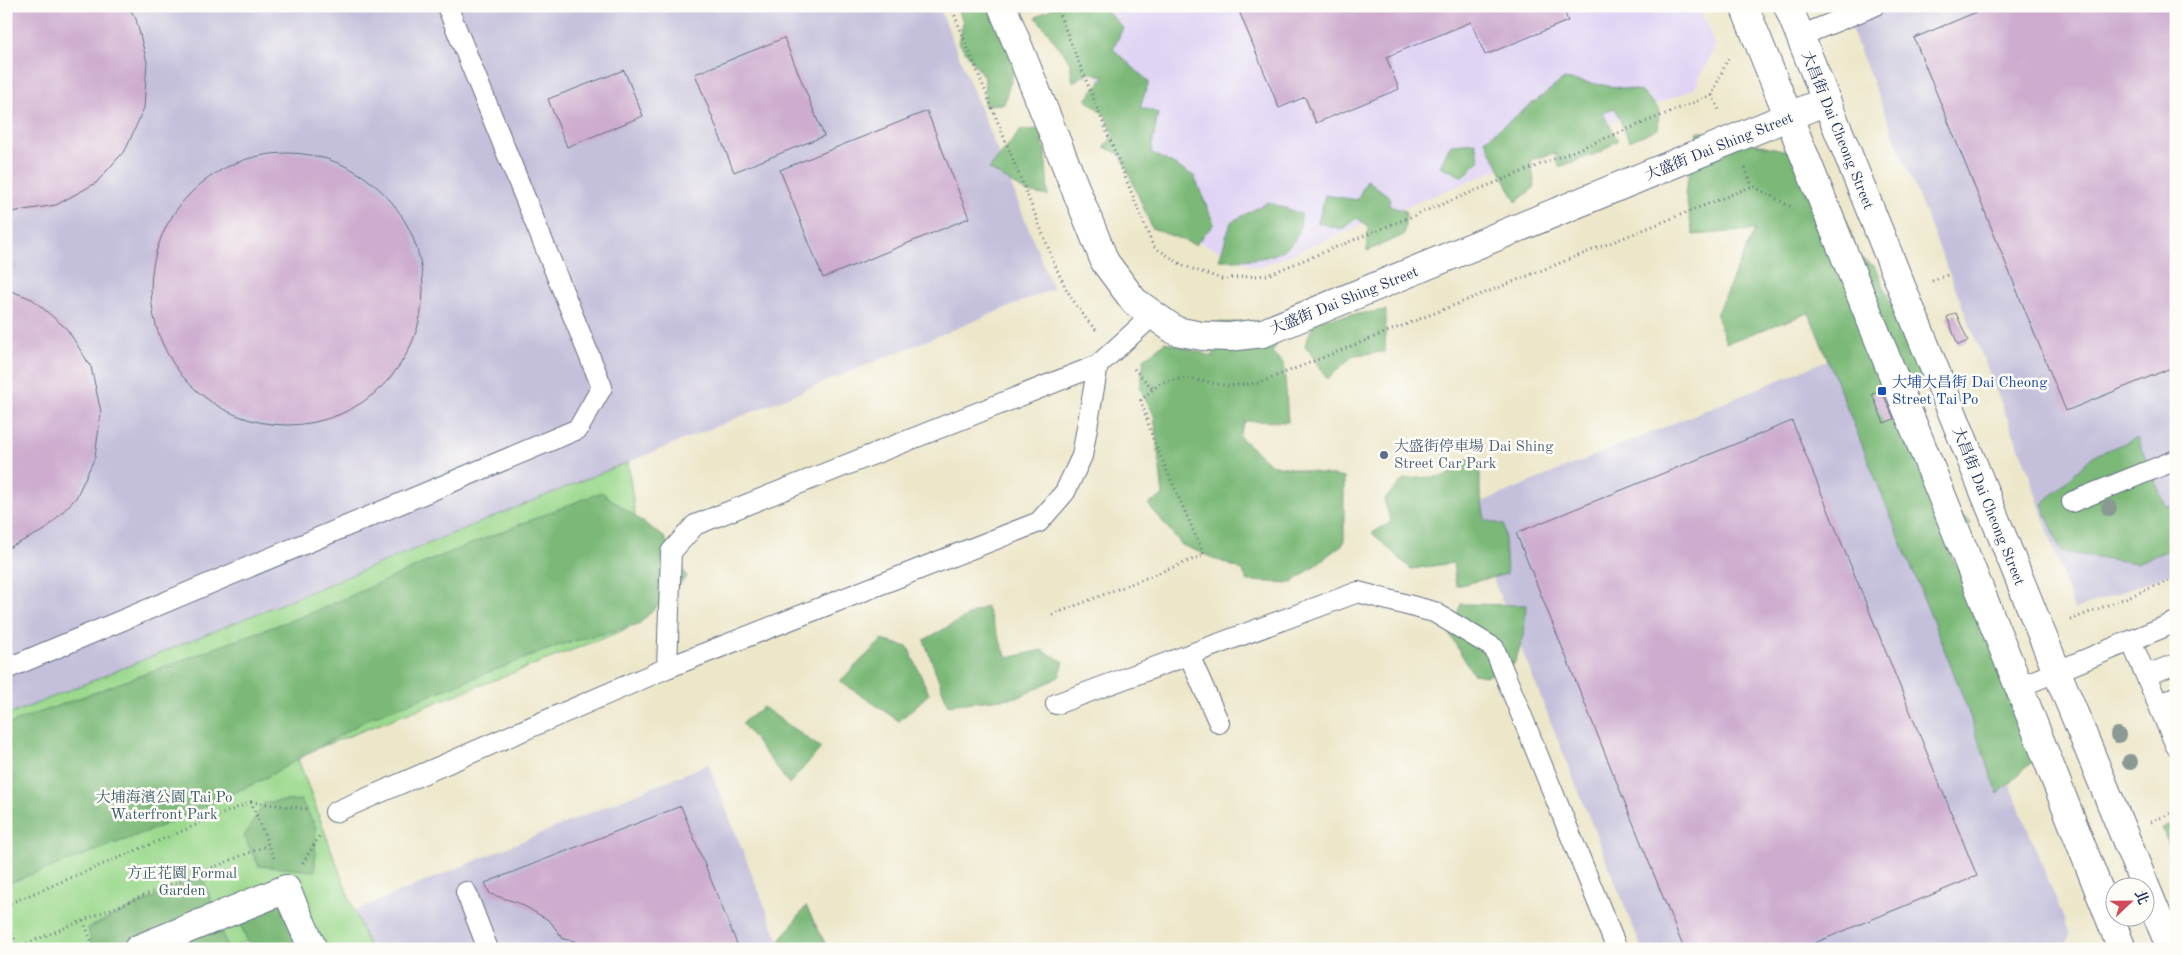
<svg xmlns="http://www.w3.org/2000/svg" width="2182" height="955" font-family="'Old Standard TT','Noto Serif TC',serif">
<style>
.built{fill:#e0d4f4}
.industrial{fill:#c4c0db}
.green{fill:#9bd98d;stroke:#5b8476}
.forest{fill:#7cb978;stroke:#4c746b}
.building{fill:#cdaccf}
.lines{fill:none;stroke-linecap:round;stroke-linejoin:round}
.lane-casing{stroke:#646f84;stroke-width:22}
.street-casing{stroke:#646f84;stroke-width:30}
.secondary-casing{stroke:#646f84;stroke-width:30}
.path{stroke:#646f84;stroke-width:3;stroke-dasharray:1 4;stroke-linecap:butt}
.lane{stroke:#fff;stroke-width:20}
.street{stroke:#fff;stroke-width:28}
.secondary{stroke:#fff;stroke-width:28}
.tree{fill:#8b9995}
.transit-dot{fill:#1a4fb4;stroke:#fdfcf7;stroke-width:2}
.service-dot{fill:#5c6f8a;stroke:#fdfcf7;stroke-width:2}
.labels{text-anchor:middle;stroke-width:5;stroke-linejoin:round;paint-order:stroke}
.street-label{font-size:15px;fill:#1b2f5e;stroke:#fdfcf7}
.transit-label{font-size:15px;fill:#164399;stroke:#fdfcf7;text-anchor:start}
.service-label{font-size:15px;fill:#4e5e75;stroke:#fdfcf7;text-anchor:start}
.park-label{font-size:15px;fill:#3b5a6a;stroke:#fdfcf7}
</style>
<rect width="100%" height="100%" fill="#fdfcf7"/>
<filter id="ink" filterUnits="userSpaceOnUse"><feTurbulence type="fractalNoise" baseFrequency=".02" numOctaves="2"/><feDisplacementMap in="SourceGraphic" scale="10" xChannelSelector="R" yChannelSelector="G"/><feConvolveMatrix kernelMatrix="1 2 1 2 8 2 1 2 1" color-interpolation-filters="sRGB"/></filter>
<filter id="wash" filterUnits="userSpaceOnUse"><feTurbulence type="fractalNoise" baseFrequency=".0096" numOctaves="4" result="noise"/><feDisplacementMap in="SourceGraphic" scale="20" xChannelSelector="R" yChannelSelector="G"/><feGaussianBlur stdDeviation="1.12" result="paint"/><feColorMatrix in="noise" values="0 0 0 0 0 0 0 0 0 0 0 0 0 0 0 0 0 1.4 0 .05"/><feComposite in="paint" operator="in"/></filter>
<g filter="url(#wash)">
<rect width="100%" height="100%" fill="#ede7ca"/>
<path class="built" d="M1069 6H1699L1716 46 1694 89 1257 268 1157 223Z"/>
<path class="industrial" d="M6 6H939L1053 289 6 716Z
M1842 6H2176V571L2074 610 2026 465Z
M1837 356 2070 934 2065 949H1642L1465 509Z
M708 764 782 949H370L354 911Z"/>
<path class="green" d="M628 462 642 571 633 616 627 629 297 756 349 898 370 949H267L261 935 229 949H6V716Z"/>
<path class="forest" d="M957 6H991L993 20H1014L1023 38 1004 104 984 105 985 78 959 43 963 22Z
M1056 6H1102L1123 28 1113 49 1149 82 1140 107 1158 113 1151 152 1194 176 1214 224 1195 245 1152 228 1121 155 1104 147 1114 135 1105 115 1086 100 1104 76 1089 72 1073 82 1069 60 1036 17Z
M1564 79 1641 91 1659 109 1658 129 1629 141 1615 108 1602 112 1618 140 1601 152 1559 167 1555 153 1531 160 1535 187 1516 202 1485 140Z
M1041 129 1046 161 1048 196 1026 192 989 169 1021 130Z
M1698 131 1783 150 1815 152 1850 229 1856 255 1876 267 1893 308 1923 375 1894 409 1927 421V485L1971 523 1950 555 1962 574 2035 759 1998 794 1959 686 1809 313 1726 343 1716 315 1755 230 1693 235 1685 192Z
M1475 142 1480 160 1463 177 1440 166 1451 144Z
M1367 180 1390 197 1389 206 1406 211 1404 235 1367 251 1368 227 1357 218 1342 229 1318 223 1325 195 1357 200Z
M1268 202 1301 214C1302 262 1253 260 1219 260L1231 222Z
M1386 310 1385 352 1354 355 1327 379 1305 345 1315 320Z
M1257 322 1280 339 1272 352 1284 364 1288 422 1245 421 1239 436 1270 464 1344 478V543L1292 583 1248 581 1242 570 1182 545 1148 504 1163 496 1154 415 1140 388 1144 359 1165 342 1215 357 1197 323Z
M2137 438 2166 507 2176 505V547L2137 563 2062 552 2042 504 2093 456Z
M1471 456 1480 468V492L1485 520 1504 525 1507 574 1456 586 1453 563 1411 569 1372 533 1391 522 1384 500 1404 479 1446 476Z
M601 492 664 537 687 577 639 624 560 645 370 718 262 780 157 828 6 884V725L321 609 431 560Z
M1461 604 1526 605 1524 636 1514 664 1487 676 1473 674 1450 635Z
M986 606 1007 658 1042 650 1064 662 1059 677 1019 697 948 705 924 640Z
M882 640 908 647 929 694 899 721 840 681Z
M763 707 821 748 789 784 742 723Z
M301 800 316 827 315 871 259 866 244 836 265 802Z
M2176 822V862L2162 828Z
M202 875 228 949H93L88 928Z
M230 899 305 902 291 949H251Z
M806 906 828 949H774Z"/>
<g id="blocks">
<path class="building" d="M6 6H128L136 19 147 62 144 108 126 149 96 183 56 205 11 212 6 211Z
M1237 6H1562L1568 21 1485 55 1471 22 1386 57 1399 89 1316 123 1305 97 1279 108Z
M1991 6H2176V366L2066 411 1914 38Z
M784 38 824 136 734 172 695 74Z
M624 70 643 116 567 147 548 99Z
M927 111 969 218 823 278 780 170Z
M151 289a136 136 0 1 1 272 0a136 136 0 1 1-272 0Z
M6 289 32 299 67 329 91 367 101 412 95 457 76 498 45 530 6 549Z
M1956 313 1968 341 1958 345 1947 317Z
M1882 391 1894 419 1884 423 1872 394Z
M1792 421 1977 876 1800 949H1684L1516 533Z
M681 806 739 949H581L576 941 563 939 550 921 519 903 490 894 485 883Z"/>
</g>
</g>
<g filter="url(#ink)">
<use href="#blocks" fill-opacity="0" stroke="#646f84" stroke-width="1"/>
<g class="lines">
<defs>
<path id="lane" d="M1800 36 1874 6
M2072 502 2176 460
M2131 641 2176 746
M1189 655 1219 723
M667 668 671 552 695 525 1098 365 1152 316
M6 669 578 429 602 387 447 6
M2146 675 2176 664
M2019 687 2176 622
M1056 704 1358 592 1434 612 1494 648 1617 949
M2158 704 2176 697
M335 812 667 668 1039 522 1065 492 1082 456 1098 365
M466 892 488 949"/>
<path id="street" d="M1002 6 1105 262 1134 301 1176 331 1202 336 1229 337 1263 333 1826 101
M138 949 286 889 313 949"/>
<path id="secondary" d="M1744 6 2019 687 2122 949
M1788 6 2057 672 2171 949"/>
</defs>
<use href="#lane" class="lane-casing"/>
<use href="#street" class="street-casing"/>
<use href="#secondary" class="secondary-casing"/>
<path class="path" d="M951 6 1047 244C1058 276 1073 306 1096 330
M1056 6 1153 246 1184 266 1222 279 1267 275 1712 95 1729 56
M1712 95 1720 112
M1745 168 1752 186
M1932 281 1950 274
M1134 369 1153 389
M1052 615 1204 555 1153 439 1141 400 1160 383 1185 378 1229 386 1259 383 1753 186 1791 207
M2070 620 2176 578
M251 802 308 809
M2151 822 2176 811
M303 863 320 835
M6 905 251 802 275 861
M6 920 19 949
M83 921 95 949
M13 949 268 845"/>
<use href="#lane" class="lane"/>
<use href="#street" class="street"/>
<use href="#secondary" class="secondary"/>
</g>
<g class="tree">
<circle cx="2109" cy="508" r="8"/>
<circle cx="2118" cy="735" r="8"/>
<circle cx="2130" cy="762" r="8"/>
</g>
</g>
<rect class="transit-dot" x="1877" y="386" width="10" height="10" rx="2.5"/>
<circle class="service-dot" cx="1384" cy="455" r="5"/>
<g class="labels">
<g class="street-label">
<text transform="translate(1838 130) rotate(68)" y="5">大昌街 Dai Cheong Street</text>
<text transform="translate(1719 146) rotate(-22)" y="5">大盛街 Dai Shing Street</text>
<text transform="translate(1344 300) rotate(-22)" y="5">大盛街 Dai Shing Street</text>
<text transform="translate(1989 506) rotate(68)" y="5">大昌街 Dai Cheong Street</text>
</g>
<g class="transit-label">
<text x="1892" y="387">大埔大昌街 Dai Cheong<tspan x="1892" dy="17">Street Tai Po</tspan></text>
</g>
<g class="service-label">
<text x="1394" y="451">大盛街停車場 Dai Shing<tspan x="1394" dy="17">Street Car Park</tspan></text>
</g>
<g class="park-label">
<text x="164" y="802">大埔海濱公園 Tai Po<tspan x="164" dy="17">Waterfront Park</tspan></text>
<text x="182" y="878">方正花園 Formal<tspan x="182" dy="17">Garden</tspan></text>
</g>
</g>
<rect width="2182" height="955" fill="none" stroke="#fdfcf7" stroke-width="25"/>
<g transform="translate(2130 902) rotate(68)"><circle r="24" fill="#fdfcf7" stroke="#a3aaba"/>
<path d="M0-4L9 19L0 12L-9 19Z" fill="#d1495b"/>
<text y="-8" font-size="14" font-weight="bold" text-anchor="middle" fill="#1b2f5e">北</text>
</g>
</svg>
